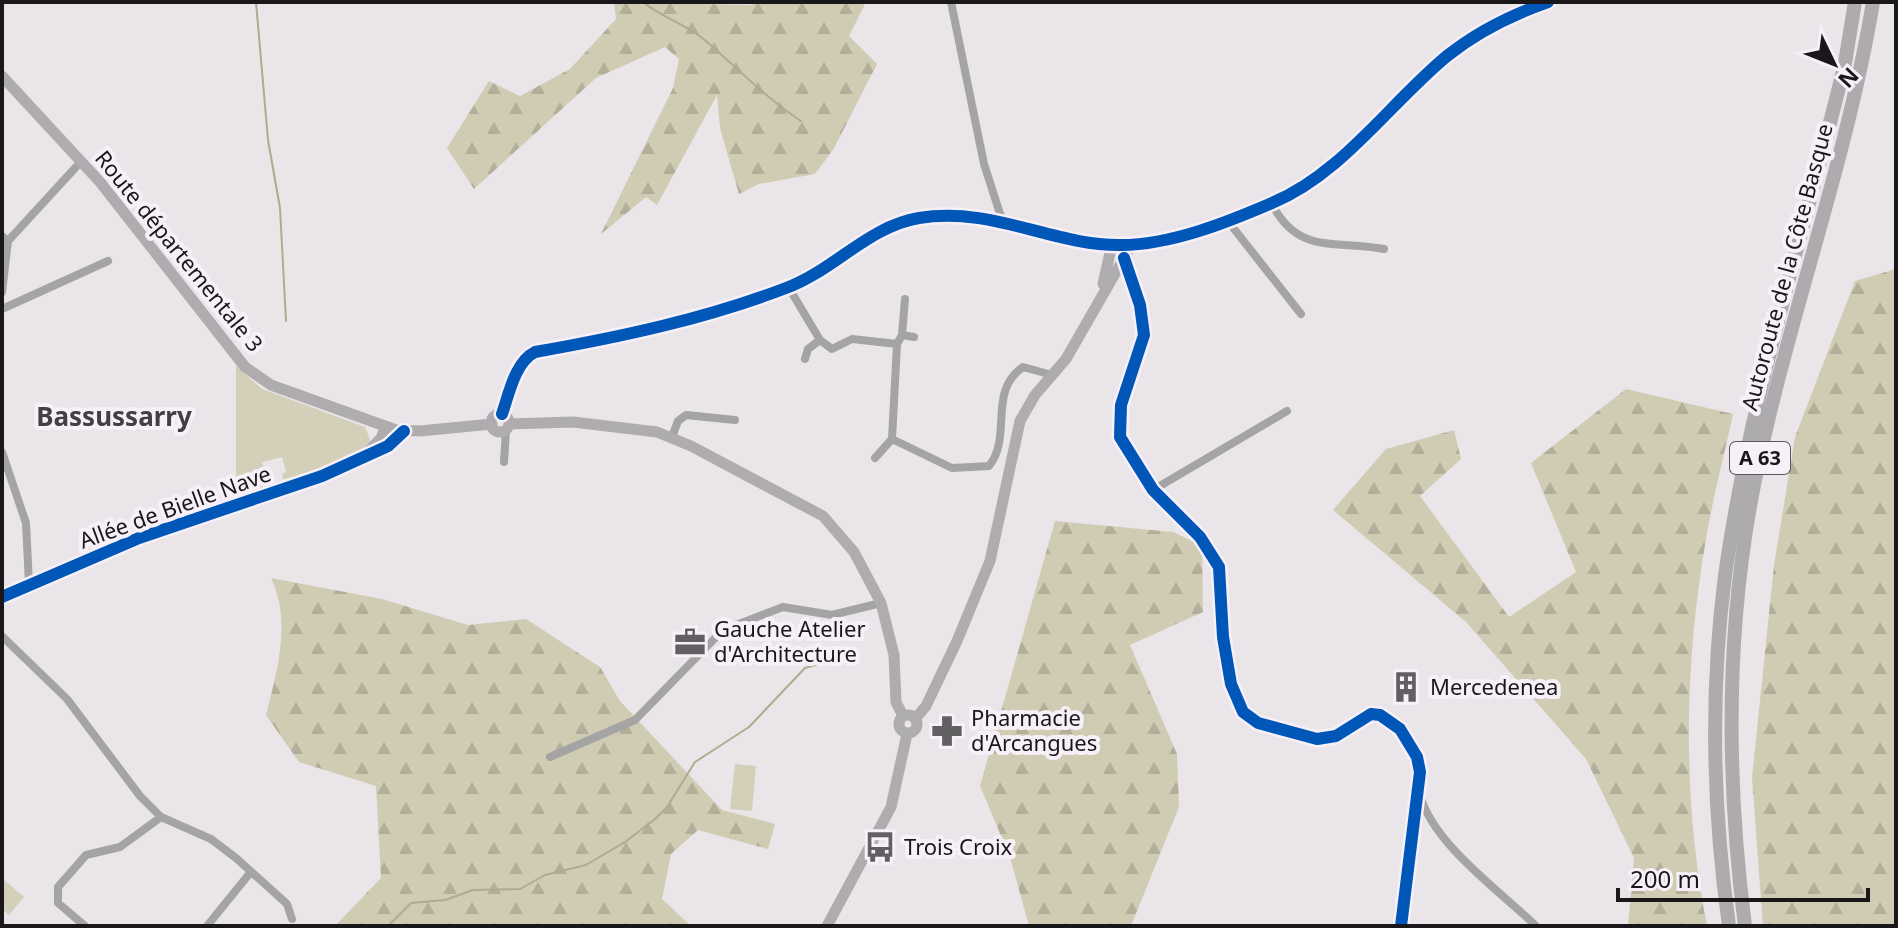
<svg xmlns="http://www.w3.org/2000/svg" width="1898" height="928" font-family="'Noto Sans',sans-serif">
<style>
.forest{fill:url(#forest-firs)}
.park{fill:#d3cfb9}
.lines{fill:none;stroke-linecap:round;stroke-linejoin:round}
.stream{stroke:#afab8d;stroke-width:2}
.street{stroke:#a5a4a5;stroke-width:8}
.secondary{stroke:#aeacaf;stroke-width:11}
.highway{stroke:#aeabae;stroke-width:14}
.cycleway-casing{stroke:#f7f0f9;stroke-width:17}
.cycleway{stroke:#0057b8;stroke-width:12}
.labels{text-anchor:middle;stroke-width:8;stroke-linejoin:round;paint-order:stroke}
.shield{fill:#f7f0f9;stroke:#5c585d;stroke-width:2}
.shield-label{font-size:20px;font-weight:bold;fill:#1a171a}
.street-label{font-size:22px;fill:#1a171a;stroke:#f7f0f9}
.poi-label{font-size:22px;fill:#1a171a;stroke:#f7f0f9;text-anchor:start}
.quarter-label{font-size:26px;font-weight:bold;fill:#443e45;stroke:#f7f0f9}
</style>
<defs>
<pattern id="forest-firs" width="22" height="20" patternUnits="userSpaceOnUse" patternTransform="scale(2)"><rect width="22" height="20" fill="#d0ccb4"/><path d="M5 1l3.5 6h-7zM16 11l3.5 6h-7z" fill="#b2ae9a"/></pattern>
</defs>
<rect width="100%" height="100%" fill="#e9e5e9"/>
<path class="forest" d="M614 2 752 5 753 2H866L849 36 877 64 833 150 815 174 759 184 739 194 720 128 717 95 657 205 646 197 601 234 673 88 679 59 665 47 596 78 474 189 447 148 489 81 520 96 570 69 616 19Z
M1896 269V926H1763L1752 778 1774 565 1795 437 1855 281Z
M1626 389 1733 414C1724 456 1713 497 1706 539 1684 665 1682 800 1707 926H1628L1634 858 1586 759 1466 622 1333 510 1386 449 1454 430 1461 459 1420 496 1509 617 1576 572 1531 463Z
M1055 521 1173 532 1202 546 1203 612 1130 645 1177 754 1179 807 1131 926H1029L1010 857 980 786Z
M271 578 382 599 468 625 526 619 600 667 620 701 722 810 775 824 768 849 698 830 671 854 662 899 691 926H335L381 878 376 786 299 762 266 715C277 671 292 622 271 578Z"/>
<path class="park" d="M236 366 262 389 365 427 371 442C354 466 310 474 283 479L282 474 286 472 282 457 262 462 271 487 236 499Z
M735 764 756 766 752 811 730 809Z
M2 878 24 897 9 915 2 909Z"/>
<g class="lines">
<path class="stream" d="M256 2 268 140 280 208 286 321
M643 2C661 17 683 23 701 37 735 65 764 97 801 121
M388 926 411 903 445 900 473 890 520 889 545 875 586 865 625 842 655 819 667 807 695 762 749 727 805 668 850 655"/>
<path class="street" d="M951 2 984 164 1002 220
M1272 204C1298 255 1335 240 1384 249
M1227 220 1301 314
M2 236 8 241 2 292
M8 241 76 167
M1124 258 1140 305 1144 335 1121 405 1120 437 1153 490 1200 537 1219 567 1223 637 1231 684 1243 712 1258 723 1317 739 1336 736 1371 714 1380 715 1400 729 1417 757 1420 772 1401 926
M789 288 820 340 832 349 852 339 897 344
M2 309 108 261
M902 335 914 337
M805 359 808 349 820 340
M672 437 678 421 686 415 735 420
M892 439 952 468 989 466C1013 436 987 392 1023 367L1052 375
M2 452 26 523 29 584
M875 458 892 439 897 344 902 335 905 299
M504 462 506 430
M1153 490 1287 411
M2 636 67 699 140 796 161 817 211 839 236 858 287 904 292 919
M550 757 635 720 723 630 783 607 832 615 881 603
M1420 795C1433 844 1500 891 1536 926
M85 926 58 903V887L86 855 120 847 161 817
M207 926 250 873"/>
<path class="secondary" d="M2 76 100 182 245 367 271 385 396 430 420 431 492 424
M1103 284 1110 253 1107 244
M502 414C509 394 515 362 535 352 620 337 705 319 786 288 833 271 869 226 919 218 992 206 1054 246 1121 245 1171 245 1228 222 1272 203 1342 174 1390 103 1447 56 1478 31 1511 15 1548 2
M491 423a9 9 0 1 1 18 0a9 9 0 1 1-18 0Z
M509 424 573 422 657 432 691 446 823 516 854 552 881 603 894 655 896 702 903 716
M368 452 381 438 386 427
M2 597 139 538 322 476 388 446 404 431
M899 724a9 9 0 1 1 18 0a9 9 0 1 1-18 0Z
M915 719 926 706 957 641 990 561 1020 421 1035 395 1066 359 1132 244
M827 926 891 807 907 734"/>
<path class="highway" d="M1729 926C1713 811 1710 691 1725 576 1749 402 1804 233 1845 63L1855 2
M1745 926C1726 778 1725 632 1754 485 1786 322 1846 166 1873 2"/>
<defs>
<path id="cycleway" d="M1124 258 1140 305 1144 335 1121 405 1120 437 1153 490 1200 537 1219 567 1223 637 1231 684 1243 712 1258 723 1317 739 1336 736 1371 714 1380 715 1400 729 1417 757 1420 772 1401 926
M502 414C509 394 515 362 535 352 620 337 705 319 786 288 833 271 869 226 919 218 992 206 1054 246 1121 245 1171 245 1228 222 1272 203 1342 174 1390 103 1447 56 1478 31 1511 15 1548 2
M2 597 139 538 322 476 388 446 404 431"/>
</defs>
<use href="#cycleway" class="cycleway-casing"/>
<use href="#cycleway" class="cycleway"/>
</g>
<defs>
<symbol id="office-bare" viewBox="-9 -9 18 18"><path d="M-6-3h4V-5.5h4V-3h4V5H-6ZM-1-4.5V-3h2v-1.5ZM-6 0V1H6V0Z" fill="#625f62" stroke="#f7f0f9" stroke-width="2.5" paint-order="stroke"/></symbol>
<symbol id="building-bare" viewBox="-9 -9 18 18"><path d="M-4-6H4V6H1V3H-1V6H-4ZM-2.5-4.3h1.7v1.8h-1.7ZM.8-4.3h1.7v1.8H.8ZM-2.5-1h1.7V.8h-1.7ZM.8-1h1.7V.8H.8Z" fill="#625f62" stroke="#f7f0f9" stroke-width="2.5" paint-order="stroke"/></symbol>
<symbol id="pharmacy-bare" viewBox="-9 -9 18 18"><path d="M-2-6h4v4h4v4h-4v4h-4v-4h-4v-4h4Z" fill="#625f62" stroke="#f7f0f9" stroke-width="2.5" paint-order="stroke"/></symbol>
<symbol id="bus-bare" viewBox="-9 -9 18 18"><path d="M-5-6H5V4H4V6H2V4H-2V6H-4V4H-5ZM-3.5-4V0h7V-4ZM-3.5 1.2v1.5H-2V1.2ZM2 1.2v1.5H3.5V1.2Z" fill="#625f62" stroke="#f7f0f9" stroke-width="2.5" paint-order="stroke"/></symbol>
</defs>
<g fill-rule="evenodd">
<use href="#office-bare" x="668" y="620" width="44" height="44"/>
<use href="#building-bare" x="1384" y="665" width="44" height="44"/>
<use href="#pharmacy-bare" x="925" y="709" width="44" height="44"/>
<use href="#bus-bare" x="858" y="825" width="44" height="44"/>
</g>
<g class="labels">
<rect class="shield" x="1730" y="442" width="60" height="32" rx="6"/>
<g class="shield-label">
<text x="1760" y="465">A 63</text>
</g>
<g class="street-label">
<text transform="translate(179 251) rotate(51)" y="8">Route départementale 3</text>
<text transform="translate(1787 267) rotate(-75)" y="8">Autoroute de la Côte Basque</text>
<text transform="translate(175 507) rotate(-20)" y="8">Allée de Bielle Nave</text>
</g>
<g class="poi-label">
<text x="714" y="637">Gauche Atelier<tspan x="714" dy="25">d'Architecture</tspan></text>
<text x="1430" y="695">Mercedenea</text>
<text x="971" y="726">Pharmacie<tspan x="971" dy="25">d'Arcangues</tspan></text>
<text x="904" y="855">Trois Croix</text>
</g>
<g class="quarter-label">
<text x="114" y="426">Bassussarry</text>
</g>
</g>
<rect width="1898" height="928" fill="none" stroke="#1a171a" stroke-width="8"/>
<g transform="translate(1834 64) rotate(133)" stroke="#f7f0f9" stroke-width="6" paint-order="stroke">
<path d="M0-6L14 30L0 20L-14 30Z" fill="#1a171a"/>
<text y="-12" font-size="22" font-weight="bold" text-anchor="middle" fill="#1a171a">N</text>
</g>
<path d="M1618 888v12h250v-12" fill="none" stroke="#1a171a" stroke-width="4"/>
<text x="1630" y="888" font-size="24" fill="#1a171a" stroke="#f7f0f9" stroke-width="6" paint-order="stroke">200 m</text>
</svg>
